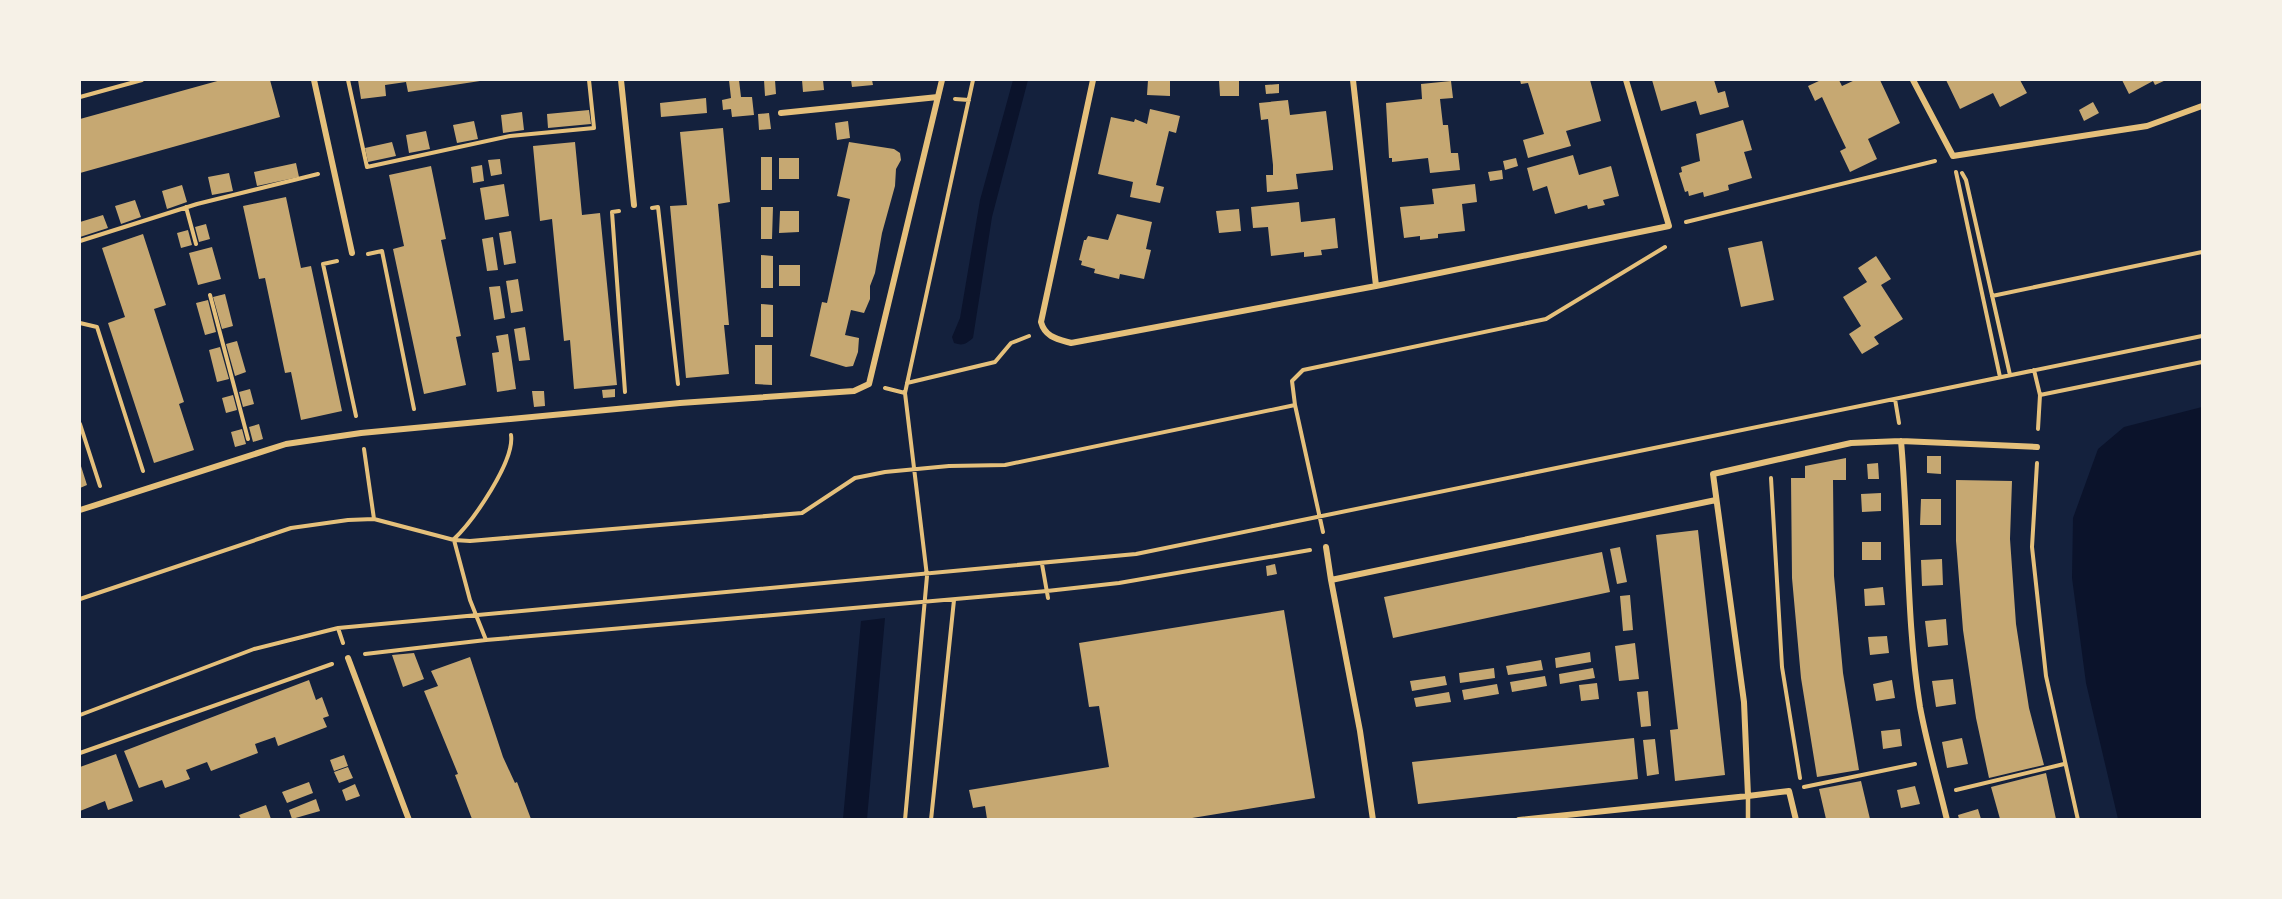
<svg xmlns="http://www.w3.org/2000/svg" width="2282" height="899" font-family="'Noto Serif',serif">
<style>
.water{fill:#0b132b}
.building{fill:#c6a872}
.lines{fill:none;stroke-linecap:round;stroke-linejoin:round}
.path{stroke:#e5c07b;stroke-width:4}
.service{stroke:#e5c07b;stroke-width:4.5}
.minor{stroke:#e5c07b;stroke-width:6}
</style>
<rect width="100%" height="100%" fill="#14213d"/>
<path class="water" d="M1013 80H1028L992 217 973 338C966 344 963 346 954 343L952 337 960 318 980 200Z
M2202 407V819H2118L2086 683 2072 578 2073 518 2098 449 2124 427Z
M885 618 867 819H843L861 621Z"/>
<path class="building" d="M221 80H270L280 117 80 173V119Z
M358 80H480V81L408 92 406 82 385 85 386 96 361 99Z
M729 80H739L741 97H752L754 115 732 117 731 109 723 110 722 100 731 98Z
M764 80H775L776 94 765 96Z
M802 80H823L824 90 803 92Z
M851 80H872L873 85 852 87Z
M1148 80H1170V96L1147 95Z
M1219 80H1239V96H1220Z
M1520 80H1590L1601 121 1566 131 1571 146 1528 158 1523 140 1544 134 1528 83 1521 84Z
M1652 80H1714L1718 93 1725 91 1729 107 1700 115 1696 101 1661 111Z
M1821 80H1839L1842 86 1855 80H1880L1900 123 1868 139 1877 159 1850 172 1840 151 1846 148 1834 123 1822 97 1815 101 1808 86Z
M1946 80H2020L2027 93 2000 107 1993 93 1960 109Z
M2122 80H2166L2155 85 2153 81 2129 94Z
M1451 81 1453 98 1440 99 1443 125H1448L1451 153H1458L1460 170 1430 173 1428 158 1392 162V158H1389L1386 103 1422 99 1421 84Z
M1279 84V93L1266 94 1265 85Z
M706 98 707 113 661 117 660 103Z
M1288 100 1290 115 1326 111 1333 167V170L1296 174 1298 189 1267 192 1266 175H1273V165L1268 119 1261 120 1259 103Z
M2093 102 2099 113 2084 121 2079 110Z
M1150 109 1180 116 1176 133 1169 131 1156 185 1164 187 1160 203 1130 197 1133 182 1098 174 1111 117 1134 122 1135 119 1147 124Z
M589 110 591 124 548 128 547 114Z
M522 112 524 130 503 133 501 115Z
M769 113 771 129 759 130 758 114Z
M1743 120 1752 150 1744 152 1752 178 1728 185 1729 190 1704 197 1703 192 1689 196 1688 191 1685 192 1679 173 1682 172 1681 167 1700 161 1696 134Z
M474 121 478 139 457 143 453 125Z
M848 121 850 138 837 140 835 123Z
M723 128 730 202 718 204 729 325H724L729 374 686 378 670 206 687 205 680 132Z
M426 131 430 149 409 153 406 135Z
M392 142 396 156 368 162 365 148Z
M575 142 582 215 600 213 617 385 574 389 570 340 564 341 552 219 540 221 533 146Z
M849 142 894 149 900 153 901 160 896 169 895 186 882 233 875 273 870 286V299L864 313 851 310 845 335 859 338 858 352 853 366 846 367 810 356 822 302 827 303 850 199 837 196Z
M1573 155 1579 175 1611 166 1619 196 1603 200 1605 205 1588 209 1587 205 1555 214 1547 186 1533 191 1527 168Z
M761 157H772V190H761Z
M779 158H799V179H779Z
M1516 158 1518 166 1505 170 1503 161Z
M500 159 502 174 491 176 488 160Z
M296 163 299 177 257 186 254 172Z
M482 165 484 181 473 183 471 167Z
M431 166 446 239 441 240 461 336 456 337 466 385 424 394 393 249 404 246 389 175Z
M1502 170 1503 179 1490 181 1488 172Z
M229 173 233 191 212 195 208 177Z
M504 184 509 216 485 220 480 188Z
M1475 184 1477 202 1462 204 1465 231 1438 234V238L1420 240V236L1404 238 1400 207 1434 204 1432 189Z
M182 185 187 202 167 209 162 191Z
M286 197 301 268 311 266 342 411 301 420 291 372 285 373 265 278 259 279 243 206Z
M135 200 141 217 121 224 115 206Z
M1299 202 1301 222 1335 218 1338 248 1321 250 1322 255 1304 257V252L1271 256 1268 227 1253 228 1251 207Z
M761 207H773L772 239H761Z
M1239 209 1241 231 1219 233 1216 211Z
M780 211H799V232L779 233Z
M1117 214 1152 222 1146 249 1151 250 1144 279 1120 274 1119 279 1094 273 1095 269 1081 265 1082 261 1079 260 1084 240H1086L1088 236 1108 240Z
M103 215 108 228 80 237V222Z
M206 224 210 239 199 242 195 227Z
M188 230 192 245 181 248 177 233Z
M511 231 516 263 504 265 499 233Z
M143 234 166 305 154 309 184 402 179 404 194 450 154 463 108 323 125 317 102 248Z
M493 237 498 270 487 271 482 239Z
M1762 241 1774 300 1741 307 1728 248Z
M212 247 221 279 198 285 189 253Z
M761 255 773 256V288H761Z
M1876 256 1891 279 1881 285 1903 319 1874 337 1879 344 1862 354 1849 334 1861 326 1843 297 1867 282 1858 268Z
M779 265H800V286H779Z
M518 279 523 311 511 313 506 281Z
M500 286 505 318 494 320 489 287Z
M225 294 233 326 222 329 213 297Z
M208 300 216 332 205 335 196 303Z
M761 304 773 305V337H761Z
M525 327 530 360 519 361 514 329Z
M508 334 516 389 497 392 492 353 499 352 496 336Z
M237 341 246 372 235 376 226 344Z
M755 345H772V385L755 384Z
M220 347 229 379 217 382 209 350Z
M250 389 254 404 243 407 239 392Z
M615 389V397L603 398 602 390Z
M532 391H544L545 406 534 407Z
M233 395 237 410 226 413 222 398Z
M259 424 263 439 253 442 249 427Z
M242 429 246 444 235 447 231 432Z
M1927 456H1941V474L1927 473Z
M1846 458V480H1833L1834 576 1843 673 1859 770 1817 777 1801 678 1792 578 1791 478H1805V466Z
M80 463 87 485 80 488Z
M1878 463 1879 479H1868L1867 464Z
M1956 480 2012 481 2010 539 2016 624 2029 708 2044 765 1989 778 1976 718 1963 630 1956 541Z
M1881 493V511L1862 512 1861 494Z
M1921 499H1941V525H1920Z
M1698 530 1725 775 1675 781 1670 730 1678 729 1656 535Z
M1862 542H1881V560H1862Z
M1620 547 1627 582 1617 584 1610 549Z
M1602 552 1610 592 1393 638 1384 597Z
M1942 559 1943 585 1922 586 1921 560Z
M1275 564 1277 574 1267 576 1266 566Z
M1883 587 1885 605 1865 606 1864 589Z
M1630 595 1633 630 1623 631 1620 596Z
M1284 610 1315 798 1186 819H987L985 806 973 808 969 790 1109 767 1099 706 1089 707 1079 643Z
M1946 619 1948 645 1928 647 1925 621Z
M1887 636 1889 653 1870 655 1868 637Z
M1635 643 1639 679 1619 681 1615 646Z
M1590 652 1591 662 1556 668 1555 658Z
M414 653 424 679 403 687 392 655Z
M470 657 503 757 515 783 517 782 531 819H472L455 775 458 774 424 691 438 686 431 671Z
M1541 660 1543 670 1508 675 1506 666Z
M1494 668 1495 678 1460 683 1459 673Z
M1593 668 1595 678 1560 684 1559 674Z
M1445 676 1447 685 1412 691 1410 681Z
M1545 676 1547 686 1512 692 1510 682Z
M1953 679 1956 704 1936 707 1932 681Z
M309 680 316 700 322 697 329 716 323 718 327 727 278 746 275 737 255 744 258 753 211 771 207 762 186 770 190 779 165 788 162 780 139 788 124 751Z
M1892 680 1895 698 1876 701 1873 684Z
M1597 683 1599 699 1581 701 1579 685Z
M1497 684 1499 694 1464 700 1462 690Z
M1648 691 1651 726 1641 727 1637 692Z
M1449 692 1451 702 1416 707 1414 698Z
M1900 729 1902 746 1883 749 1881 731Z
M1634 738 1638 779 1418 804 1412 762Z
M1962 738 1968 764 1947 768 1942 742Z
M1655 739 1659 774 1647 776 1643 740Z
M116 754 133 801 108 810 105 801 80 811V767Z
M344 755 348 766 334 771 330 760Z
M348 767 353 778 339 783 334 772Z
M2046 773 2056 819H2000L1991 787Z
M1861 781 1870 819H1826L1819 789Z
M309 782 313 793 287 803 282 792Z
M355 784 360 796 346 801 342 790Z
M1915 786 1920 804 1901 808 1897 790Z
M316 799 320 811 292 819 289 810Z
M266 805 271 819H241L239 815Z
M1978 809 1981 819H1959L1958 815Z"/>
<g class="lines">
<path class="path" d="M348 80 367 167 510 136 594 128 589 80
M80 97 142 80
M955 99 969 100
M1956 172 2000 377
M1962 173 1966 180 2010 375
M186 207 196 244
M652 208 658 207 678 384
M619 211 612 212 625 392
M1686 222 1935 161
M80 241 197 204 318 174
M368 254 382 251 414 409
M337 261 323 264 356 416
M210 295 248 439
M1992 296 2202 252
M80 323 97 327 143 471
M2034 370 2040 395 2038 429
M907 383 995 362 1011 343 1029 336
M885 388 905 393
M2040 395 2202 362
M1895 399 1899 423
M1295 405 1292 381 1303 370 1546 319 1665 247
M80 424 100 486
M364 449 374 519
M2037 463 2032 547 2046 676 2078 820
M1771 478 1782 667 1800 778
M454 539C473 521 515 461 511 435
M454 540 470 600 486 640 1047 591 1119 583 1310 550
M1042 564 1048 598
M80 599 291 528 348 520 374 519 454 540 470 541 802 513 855 478 885 472 949 466 1005 465 1295 405 1323 532
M338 628 343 643
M365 654 486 640
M80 715 254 649 338 628 1136 554 2202 336
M80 753 332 664
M1804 787 1915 764
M1956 790 2064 764
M905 820 927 576 905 393 973 80
M931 820 954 600"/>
<path class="service" d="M1748 820V796"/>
<path class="minor" d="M314 80 352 253
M621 80 634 205
M1093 80 1041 322C1045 337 1057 339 1071 343L1376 286 1669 226 1626 80
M1353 80 1376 286
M1913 80 1953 156 2147 126 2202 106
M781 113 938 97
M1901 441C1909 530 1906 620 1920 707 1927 745 1938 782 1947 820
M80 510 286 444 361 433 680 403 854 391 869 384 942 80
M1326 547 1331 580 1716 500
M1331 580 1360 731 1373 820
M348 658 409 820
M1519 820 1748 796
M1796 820 1789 791 1748 796 1744 702 1713 474 1851 443 1901 441 2037 447"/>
</g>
<rect width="2282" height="899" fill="none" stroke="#f6f1e7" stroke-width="162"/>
</svg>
